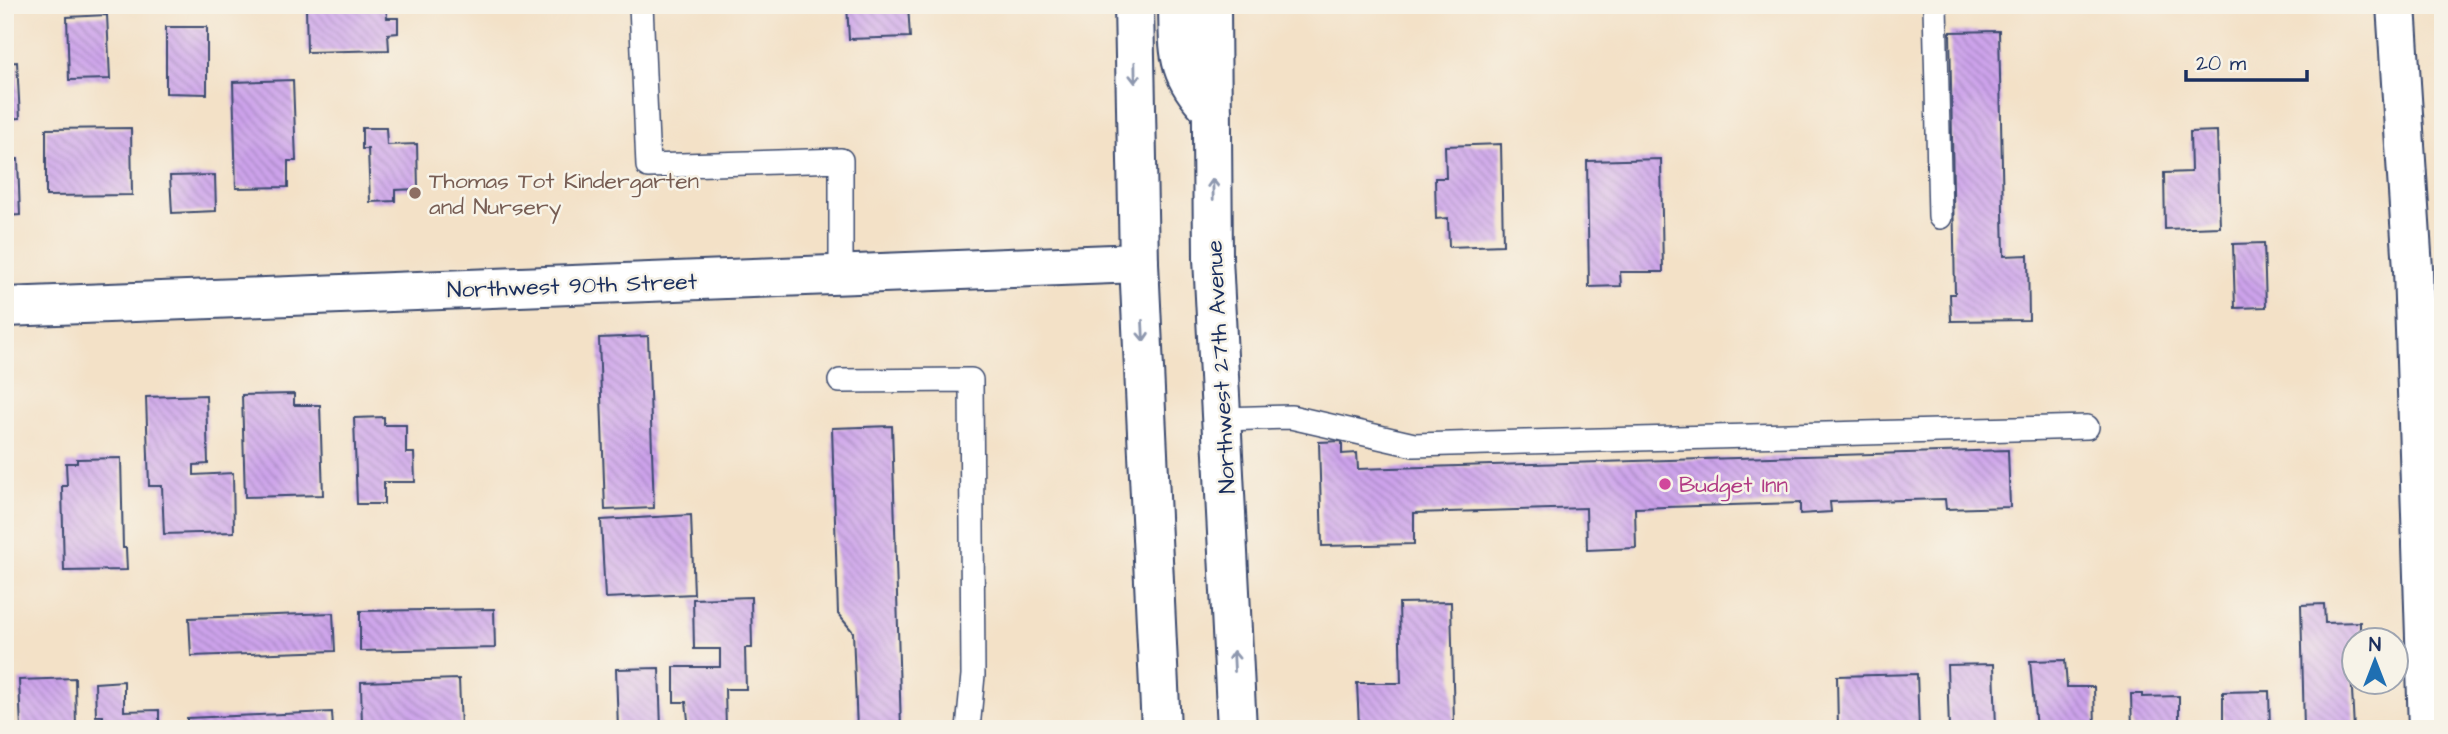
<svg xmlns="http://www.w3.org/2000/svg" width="2448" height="734" font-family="'Architects Daughter',sans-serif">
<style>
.building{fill:url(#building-back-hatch)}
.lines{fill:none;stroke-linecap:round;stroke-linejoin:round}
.service-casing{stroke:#3b4a6e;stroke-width:26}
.minor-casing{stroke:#3b4a6e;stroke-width:42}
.primary-casing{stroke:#3b4a6e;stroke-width:42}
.service{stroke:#fff;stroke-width:23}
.minor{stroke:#fff;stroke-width:38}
.primary{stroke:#fff;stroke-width:38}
.oneway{stroke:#8d97ae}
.education-dot{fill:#8d6e63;stroke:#f7f3e8;stroke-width:2.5}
.hotel-dot{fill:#d1479c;stroke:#f7f3e8;stroke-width:2.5}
.labels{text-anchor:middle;stroke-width:5;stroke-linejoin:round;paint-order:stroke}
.education-label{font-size:23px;fill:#785e54;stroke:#f7f3e8;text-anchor:start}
.street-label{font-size:23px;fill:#1b2f5e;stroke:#f7f3e8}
.hotel-label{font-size:23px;fill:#b23c85;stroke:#f7f3e8;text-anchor:start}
</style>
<defs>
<pattern id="building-back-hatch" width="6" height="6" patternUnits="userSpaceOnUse" patternTransform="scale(1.75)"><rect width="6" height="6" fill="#cda3eb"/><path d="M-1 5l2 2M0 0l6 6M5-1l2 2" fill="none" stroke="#a685c2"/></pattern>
</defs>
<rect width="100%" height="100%" fill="#f7f3e8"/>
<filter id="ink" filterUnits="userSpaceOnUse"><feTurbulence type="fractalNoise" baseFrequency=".0143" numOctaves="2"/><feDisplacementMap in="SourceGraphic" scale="14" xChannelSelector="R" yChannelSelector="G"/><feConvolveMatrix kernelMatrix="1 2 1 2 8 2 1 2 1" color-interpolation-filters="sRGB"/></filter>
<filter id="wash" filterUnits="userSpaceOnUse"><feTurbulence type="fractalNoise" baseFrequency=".00686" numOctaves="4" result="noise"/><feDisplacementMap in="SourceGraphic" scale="28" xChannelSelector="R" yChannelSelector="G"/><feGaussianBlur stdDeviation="1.57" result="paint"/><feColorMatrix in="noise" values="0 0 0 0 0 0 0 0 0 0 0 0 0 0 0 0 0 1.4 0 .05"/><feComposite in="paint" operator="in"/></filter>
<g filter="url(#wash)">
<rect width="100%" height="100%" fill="#f3e1c7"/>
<g id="blocks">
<path class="building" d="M386 5 387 18H398V33L388 34 389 50 307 52 306 7Z
M847 5H908L910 37 849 39Z
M107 15 110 79 69 80 67 17Z
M166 27H207V94L166 93Z
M1999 31 2004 256 2028 255 2029 320 1951 321 1950 294H1955L1950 32Z
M17 62 20 118 5 119V63Z
M293 80 296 161H288V187L236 188 233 82Z
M131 128 132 195 46 196V129Z
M362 128H386L387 145 417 144 418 189 395 190V201L370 202 368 149H362Z
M2217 131 2220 227 2165 229 2164 173 2191 172 2190 132Z
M1501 144 1503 245 1449 247 1448 218 1436 219 1435 178H1446L1445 146Z
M18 159 20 215 5 216V160Z
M1661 159 1663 272H1620L1621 286 1589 287 1587 161Z
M215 175 216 211 172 213 170 176Z
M2264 243 2266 307 2235 308 2233 244Z
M648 336 654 508 605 510 599 338Z
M294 394V405H320L323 495 245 497 242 395Z
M206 395 208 464 194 465V475L233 473 234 532 164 534 162 486H149L146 397Z
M384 417V425H406V453H414L415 482H384V504H357L354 418Z
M892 426 901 729H857L853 632 838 614 832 428Z
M1342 441V454L1357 453 1358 469 2008 450 2010 507 1946 509 1945 499 1830 502 1831 512 1800 514V503L1635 508 1636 548 1587 550 1586 508 1414 513V544L1322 546 1319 442Z
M121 458 123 548H126L127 570 64 571 62 486H67L66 463H77V459Z
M691 515 694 594 605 598 601 520Z
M751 597 752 648H745L746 689H725L726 729H689L686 702H674V667H720V649H694L693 599Z
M1451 602 1454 723 1359 726 1357 683H1401L1399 603Z
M2324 604 2325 623 2360 622V640H2354V651H2350L2354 729H2304L2301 605Z
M494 609 495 648 360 651V611Z
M333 613 335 651 191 656 189 618Z
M2065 660 2067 687H2094L2095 729H2036L2030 661Z
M1994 664 1996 729H1949L1947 665Z
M659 668 661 729H618L616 669Z
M1917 674 1919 729H1838L1837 676Z
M75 678 76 729H21L19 680Z
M459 679 461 729H362L361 682Z
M124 681V711L159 710V729H103V716H96L95 683Z
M2269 691 2270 729H2223V692Z
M2131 694H2142V697L2179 696V729H2132Z
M332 712 333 729H187V718Z"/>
</g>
</g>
<g filter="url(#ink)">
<use href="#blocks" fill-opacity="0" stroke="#3b4a6e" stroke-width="2"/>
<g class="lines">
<defs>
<path id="service" d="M641 5 648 166 841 160V274
M1935 5 1940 217
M840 381 971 380 973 675 968 729
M1222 419 1291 417 1414 445 2087 427"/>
<path id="minor" d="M2396 5 2413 269 2428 729
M5 307 1139 263"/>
<path id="primary" d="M1134 5 1139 263 1161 729
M1178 5C1179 53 1176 74 1212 110
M1211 5 1213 258 1237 729"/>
</defs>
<use href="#service" class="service-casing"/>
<use href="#minor" class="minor-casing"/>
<use href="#primary" class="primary-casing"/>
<use href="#service" class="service"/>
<use href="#minor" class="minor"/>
<use href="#primary" class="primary"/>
</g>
<defs><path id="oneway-shaft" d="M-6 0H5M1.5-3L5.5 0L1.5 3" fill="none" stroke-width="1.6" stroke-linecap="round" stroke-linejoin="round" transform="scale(1.75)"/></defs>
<g class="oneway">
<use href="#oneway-shaft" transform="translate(1135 73) rotate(89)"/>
<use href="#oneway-shaft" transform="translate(1213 189) rotate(-91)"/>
<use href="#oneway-shaft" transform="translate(1143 331) rotate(87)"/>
<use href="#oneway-shaft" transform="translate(1234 661) rotate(-93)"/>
</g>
</g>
<circle class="education-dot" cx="415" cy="193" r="7"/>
<circle class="hotel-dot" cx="1665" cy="484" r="7"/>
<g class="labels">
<g class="education-label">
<text x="429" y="188">Thomas Tot Kindergarten<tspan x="429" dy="26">and Nursery</tspan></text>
</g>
<g class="street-label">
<text transform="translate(572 285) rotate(-2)" y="8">Northwest 90th Street</text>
<text transform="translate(1220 367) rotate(-93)" y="8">Northwest 27th Avenue</text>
</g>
<g class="hotel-label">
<text x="1679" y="492">Budget Inn</text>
</g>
</g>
<rect width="2448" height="734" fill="none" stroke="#f7f3e8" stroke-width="28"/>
<g transform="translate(2375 661)"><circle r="33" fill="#f7f3e8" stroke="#9fa5b1" stroke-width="2"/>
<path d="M0-5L12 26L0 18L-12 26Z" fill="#1f6fb2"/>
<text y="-10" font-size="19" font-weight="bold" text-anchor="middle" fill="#1b2f5e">N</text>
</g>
<path d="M2186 70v10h121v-10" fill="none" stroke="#1b2f5e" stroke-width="3.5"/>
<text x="2196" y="70" font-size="21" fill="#1b2f5e" stroke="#f7f3e8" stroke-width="5" paint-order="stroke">20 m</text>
</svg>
